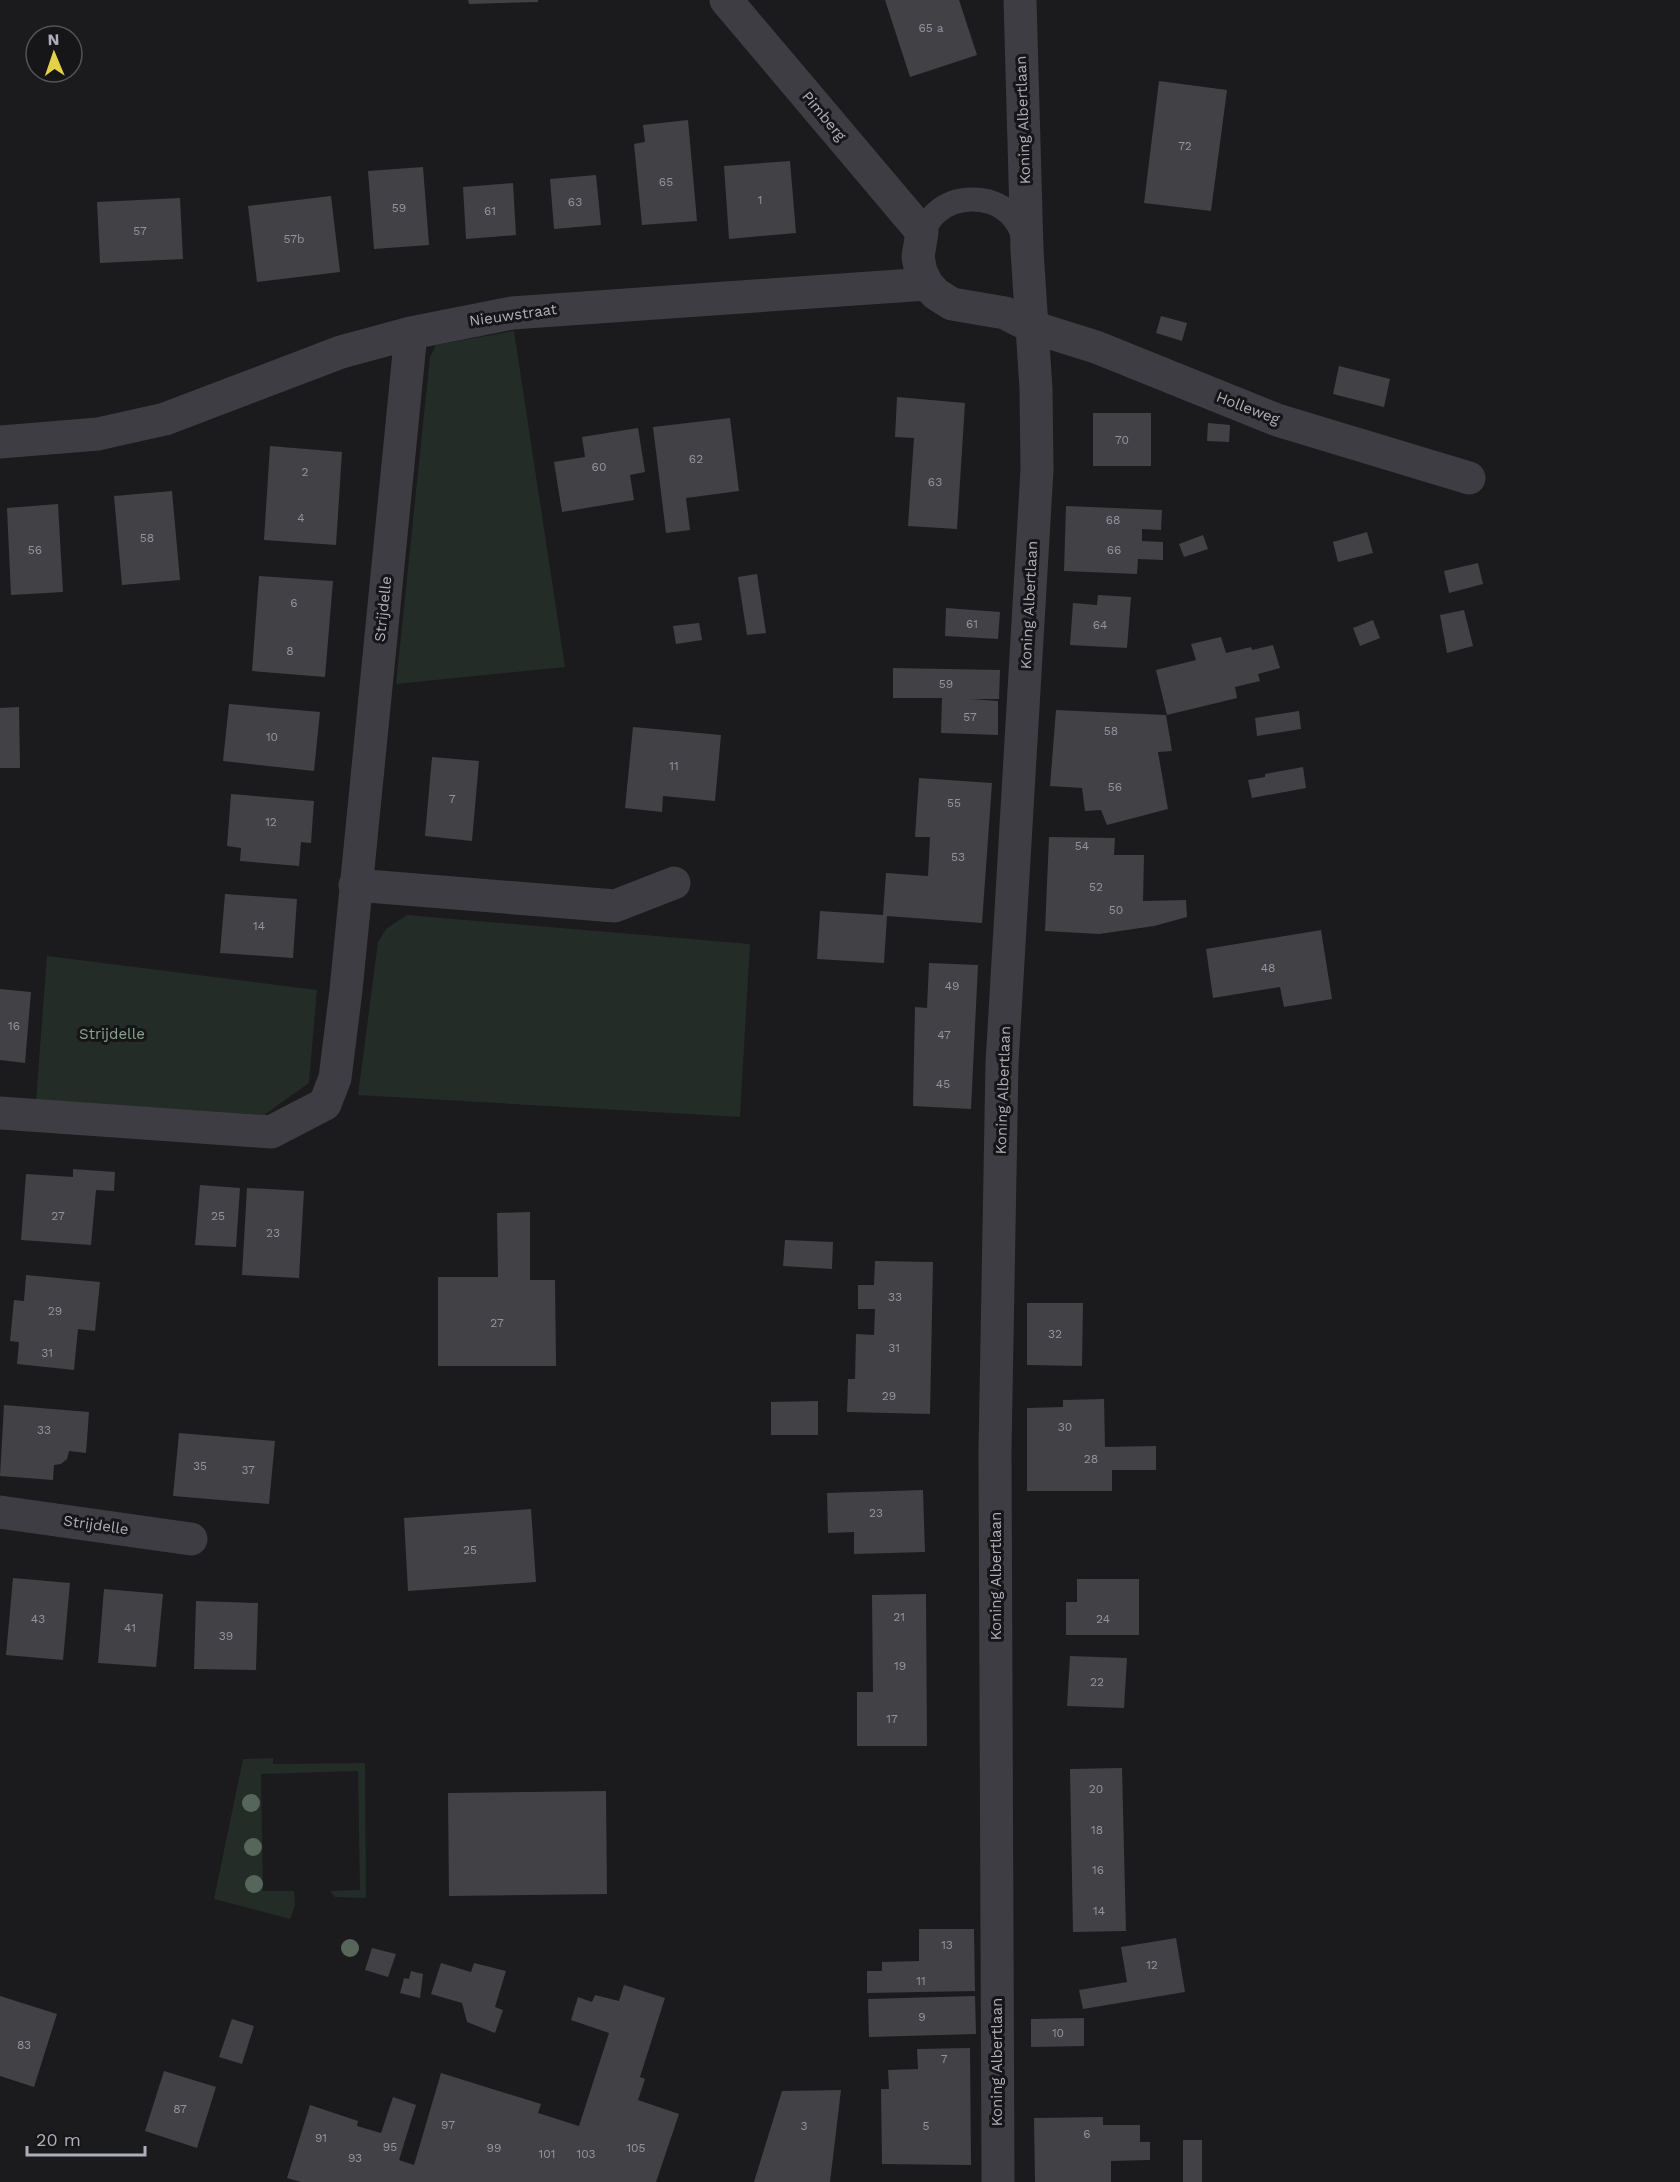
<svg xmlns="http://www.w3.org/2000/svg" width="1680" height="2182" font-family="'Work Sans',sans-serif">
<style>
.green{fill:#242c27}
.building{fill:#424246}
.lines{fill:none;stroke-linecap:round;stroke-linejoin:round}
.service{stroke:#3e3d43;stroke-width:24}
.minor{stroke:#3e3d43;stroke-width:33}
.tertiary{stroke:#3e3d43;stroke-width:33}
.tree{fill:#56665b}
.labels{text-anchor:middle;stroke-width:6;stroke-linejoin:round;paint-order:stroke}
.number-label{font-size:12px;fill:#93949e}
.street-label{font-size:15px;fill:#aeafbb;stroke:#161517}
.park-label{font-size:15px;fill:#86a48e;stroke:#161517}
</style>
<rect width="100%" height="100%" fill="#1b1a1c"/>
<path class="green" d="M514 331 565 667 396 684 430 357 436 345Z
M407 915 750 944 740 1117 358 1095 378 942 386 929Z
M47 956 317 990 309 1083 264 1115 36 1100Z
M273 1758V1764L365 1763 366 1898 335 1897 330 1891 360 1890 358 1771 261 1774 263 1891H294L295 1905 290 1919 214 1899 243 1759Z"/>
<path class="building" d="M468 0H538V2L469 4Z
M885 0H959L977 55 910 77Z
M1159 81 1227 90 1211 211 1144 203Z
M688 120 697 221 642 225 634 144 645 142 643 125Z
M790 161 796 233 729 239 724 166Z
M423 167 429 245 374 249 368 171Z
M596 175 601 225 554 229 550 179Z
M513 183 516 235 466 239 463 187Z
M331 196 340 272 257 282 248 206Z
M180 198 183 259 100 263 97 202Z
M1161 316 1187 323 1182 341 1156 333Z
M1339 366 1390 379 1384 407 1333 394Z
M897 397 965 403 957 529 908 526 914 438 895 437Z
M1093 413H1151V466H1093Z
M730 418 739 491 686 498 690 530 666 533 653 427Z
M1208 423 1230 425 1229 442 1207 441Z
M638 428 645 472 630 475 634 500 562 512 554 462 585 457 582 437Z
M270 446 342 452 336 545 264 540Z
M172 491 180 580 122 585 114 496Z
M58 504 63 592 11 595 7 508Z
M1066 506 1162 510 1161 530 1142 529V541L1163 542V560L1138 559 1137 574 1064 571Z
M1367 532 1373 553 1338 562 1333 542Z
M1203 535 1208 549 1184 557 1179 544Z
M1478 563 1483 584 1449 593 1444 571Z
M757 574 766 633 747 635 738 577Z
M259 576 333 581 325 677 252 671Z
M1098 595 1131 597 1127 648 1070 645 1073 603 1097 605Z
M946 608 1000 612 998 639 945 636Z
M1464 610 1473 646 1447 653 1440 615Z
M1373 620 1380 638 1360 646 1353 628Z
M699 623 702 640 676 644 673 626Z
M1221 637 1226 653 1251 647 1252 650 1273 645 1280 668 1258 674 1260 681 1235 687 1237 698 1167 715 1156 670 1196 660 1191 644Z
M893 668 1000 670 999 699H971L998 701V735L941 733 942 698H893Z
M229 704 320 712 314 771 223 761Z
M19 707 20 768H0V708Z
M1056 710 1166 715 1172 751 1158 752 1168 809 1107 825 1101 810 1085 811 1082 788 1050 786Z
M1299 711 1301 729 1257 736 1255 718Z
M633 727 721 735 715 801 663 796 662 812 625 808Z
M432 757 479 761 472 841 425 836Z
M1303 767 1306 788 1252 798 1248 780 1265 777V774Z
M919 778 992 783 982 923 887 916 884 963 817 959 820 911 883 915 886 873 928 876 930 837H915Z
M231 794 314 801 311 843 301 842 299 866 240 861 241 848 227 846Z
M1049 837 1115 838 1114 855H1144L1143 901 1186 900 1187 917 1154 926 1099 934 1045 931Z
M225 894 297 899 293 958 220 953Z
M1321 930 1332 999 1284 1007 1280 987 1213 998 1206 949Z
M929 963 978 965 971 1109 913 1106 915 1007 927 1008Z
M0 989 31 992 25 1063 0 1060Z
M73 1169 115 1172 114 1191 96 1190 91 1245 21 1240 26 1174 73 1177Z
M200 1185 240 1188 236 1247 195 1245Z
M247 1188 304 1191 299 1278 242 1275Z
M530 1212V1280H555L556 1366H438V1277H498L497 1213Z
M785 1240 833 1242 832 1269 783 1266Z
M875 1261 933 1262 930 1414 847 1412 848 1379H855L856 1334 874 1335 875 1309H858V1285H874Z
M26 1275 100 1282 95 1331 78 1329 74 1370 17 1364 19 1342 10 1341 14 1300 24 1301Z
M1027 1303H1083L1082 1366 1027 1365Z
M1104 1399 1105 1447 1156 1446V1470H1112V1491H1027V1408L1063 1407V1400Z
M818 1401V1435H771V1402Z
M4 1405 89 1412 86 1453 69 1451 67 1459 61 1464 54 1465 53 1480 0 1476Z
M179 1433 275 1441 269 1504 173 1496Z
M923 1490 925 1552 854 1554V1532L828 1533 827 1493Z
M531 1509 536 1582 408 1591 404 1518Z
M13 1578 70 1583 63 1660 6 1655Z
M1077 1579H1139V1635H1066V1602H1077Z
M104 1589 163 1594 156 1667 98 1663Z
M926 1594 927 1746H857V1692H873L872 1595Z
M196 1601 258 1603 256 1670 194 1669Z
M1070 1656 1127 1658 1124 1708 1067 1706Z
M1122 1768 1126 1931 1073 1932 1070 1769Z
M606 1791 607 1894 449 1896 448 1793Z
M919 1929H974L975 1991 867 1993V1971H882V1962L919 1961Z
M1176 1938 1185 1992 1083 2009 1079 1990 1127 1982 1121 1947Z
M372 1948 396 1954 388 1977 365 1970Z
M441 1963 471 1972 474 1963 506 1971 495 2007 503 2010 495 2033 467 2022 462 2003 431 1994Z
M411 1971 423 1974 420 1998 400 1993 404 1978 409 1979Z
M624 1985 665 1998 640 2077 645 2079 638 2100 679 2114 656 2182H301L287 2178 310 2105 358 2121 357 2126 381 2133 393 2097 416 2105 399 2160 414 2165 441 2073 541 2104 538 2113 579 2126 609 2033 571 2020 578 1997 592 2002 595 1995 619 2001Z
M0 1996 57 2014 34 2087 0 2076Z
M975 1996 976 2034 869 2037 868 1999Z
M1084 2018V2046L1031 2047V2019Z
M232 2019 254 2026 242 2064 219 2057Z
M970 2048 971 2165 882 2164 881 2089H889L888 2070 918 2069 917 2049Z
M164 2071 216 2087 197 2148 145 2131Z
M841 2090 830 2182H754L782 2091Z
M1103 2117V2125H1140V2142H1150V2160L1111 2161V2182H1035L1034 2118Z
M1183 2140H1202V2182H1183Z"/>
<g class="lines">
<path class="service" d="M922 232C926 226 930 218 936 213 955 195 990 195 1009 213 1018 221 1022 231 1025 242"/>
<path class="minor" d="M726 0 922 232 918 257 921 272 927 284 936 294 952 304 1005 313 1032 327 1096 347 1277 420 1469 478
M0 442 98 434 165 419 341 352 411 333 512 313 927 284
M355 885 615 906 674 883
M0 1113 271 1132 325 1104 335 1078 346 990 411 333
M0 1512 191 1539"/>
<path class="tertiary" d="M998 2182 995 1450 1002 1063 1037 470 1036 389 1027 250 1020 0"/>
</g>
<g class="tree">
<circle cx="251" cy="1803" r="9"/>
<circle cx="253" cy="1847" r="9"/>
<circle cx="254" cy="1884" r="9"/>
<circle cx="350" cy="1948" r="9"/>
</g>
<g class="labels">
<g class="number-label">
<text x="931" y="32">65 a</text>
<text x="1185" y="150">72</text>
<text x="666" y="186">65</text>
<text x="760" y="204">1</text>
<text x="575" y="206">63</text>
<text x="399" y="212">59</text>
<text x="490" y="215">61</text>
<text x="140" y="235">57</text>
<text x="294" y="243">57b</text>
<text x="1122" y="444">70</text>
<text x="696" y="463">62</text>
<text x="599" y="471">60</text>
<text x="305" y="476">2</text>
<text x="935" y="486">63</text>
<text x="301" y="522">4</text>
<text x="1113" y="524">68</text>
<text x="147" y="542">58</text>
<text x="35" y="554">56</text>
<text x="1114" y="554">66</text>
<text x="294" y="607">6</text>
<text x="972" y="628">61</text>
<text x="1100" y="629">64</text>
<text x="290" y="655">8</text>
<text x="946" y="688">59</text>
<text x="970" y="721">57</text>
<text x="1111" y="735">58</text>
<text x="272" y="741">10</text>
<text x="674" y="770">11</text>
<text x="1115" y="791">56</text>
<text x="452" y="803">7</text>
<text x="954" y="807">55</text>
<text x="271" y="826">12</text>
<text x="1082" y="850">54</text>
<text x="958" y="861">53</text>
<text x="1096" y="891">52</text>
<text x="1116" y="914">50</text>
<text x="259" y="930">14</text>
<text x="1268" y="972">48</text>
<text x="952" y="990">49</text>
<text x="14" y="1030">16</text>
<text x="944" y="1039">47</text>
<text x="943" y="1088">45</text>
<text x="58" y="1220">27</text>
<text x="218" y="1220">25</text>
<text x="273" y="1237">23</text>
<text x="895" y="1301">33</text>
<text x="55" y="1315">29</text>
<text x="497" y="1327">27</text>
<text x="1055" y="1338">32</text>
<text x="894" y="1352">31</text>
<text x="47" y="1357">31</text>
<text x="889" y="1400">29</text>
<text x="1065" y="1431">30</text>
<text x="44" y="1434">33</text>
<text x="1091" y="1463">28</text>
<text x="200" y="1470">35</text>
<text x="248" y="1474">37</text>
<text x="876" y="1517">23</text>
<text x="470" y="1554">25</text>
<text x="899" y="1621">21</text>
<text x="38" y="1623">43</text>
<text x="1103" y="1623">24</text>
<text x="130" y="1632">41</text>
<text x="226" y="1640">39</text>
<text x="900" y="1670">19</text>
<text x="1097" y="1686">22</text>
<text x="892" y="1723">17</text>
<text x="1096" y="1793">20</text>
<text x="1097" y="1834">18</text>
<text x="1098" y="1874">16</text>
<text x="1099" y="1915">14</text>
<text x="947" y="1949">13</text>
<text x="1152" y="1969">12</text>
<text x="921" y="1985">11</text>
<text x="922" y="2021">9</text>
<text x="1058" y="2037">10</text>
<text x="24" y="2049">83</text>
<text x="944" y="2063">7</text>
<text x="180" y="2113">87</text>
<text x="448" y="2129">97</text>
<text x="804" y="2130">3</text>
<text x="926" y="2130">5</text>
<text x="1087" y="2138">6</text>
<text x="321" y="2142">91</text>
<text x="390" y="2151">95</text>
<text x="494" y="2152">99</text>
<text x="636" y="2152">105</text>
<text x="547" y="2158">101</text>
<text x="586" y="2158">103</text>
<text x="355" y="2162">93</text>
</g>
<g class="street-label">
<text transform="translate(824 116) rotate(50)" y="5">Pimberg</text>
<text transform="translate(1023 120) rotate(-92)" y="5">Koning Albertlaan</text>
<text transform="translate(513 315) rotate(-8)" y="5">Nieuwstraat</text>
<text transform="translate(1248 408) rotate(21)" y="5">Holleweg</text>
<text transform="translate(1029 605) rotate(-87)" y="5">Koning Albertlaan</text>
<text transform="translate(383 609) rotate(-84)" y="5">Strijdelle</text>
<text transform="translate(1003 1090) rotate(-88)" y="5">Koning Albertlaan</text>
<text transform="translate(96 1525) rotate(8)" y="5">Strijdelle</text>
<text transform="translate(996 1576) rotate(-90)" y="5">Koning Albertlaan</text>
<text transform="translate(997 2062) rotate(-90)" y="5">Koning Albertlaan</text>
</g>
<g class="park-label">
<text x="112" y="1039">Strijdelle</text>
</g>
</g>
<g transform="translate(54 54) rotate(358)"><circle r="28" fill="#161517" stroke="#535359" stroke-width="1.5"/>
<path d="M0-4.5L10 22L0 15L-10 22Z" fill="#e5d149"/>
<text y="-9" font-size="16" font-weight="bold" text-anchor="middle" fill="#aeafbb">N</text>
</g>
<path d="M27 2146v9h118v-9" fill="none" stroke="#aeafbb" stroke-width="3"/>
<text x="36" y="2146" font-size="18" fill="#aeafbb" stroke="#161517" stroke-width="4.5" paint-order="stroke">20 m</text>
</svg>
